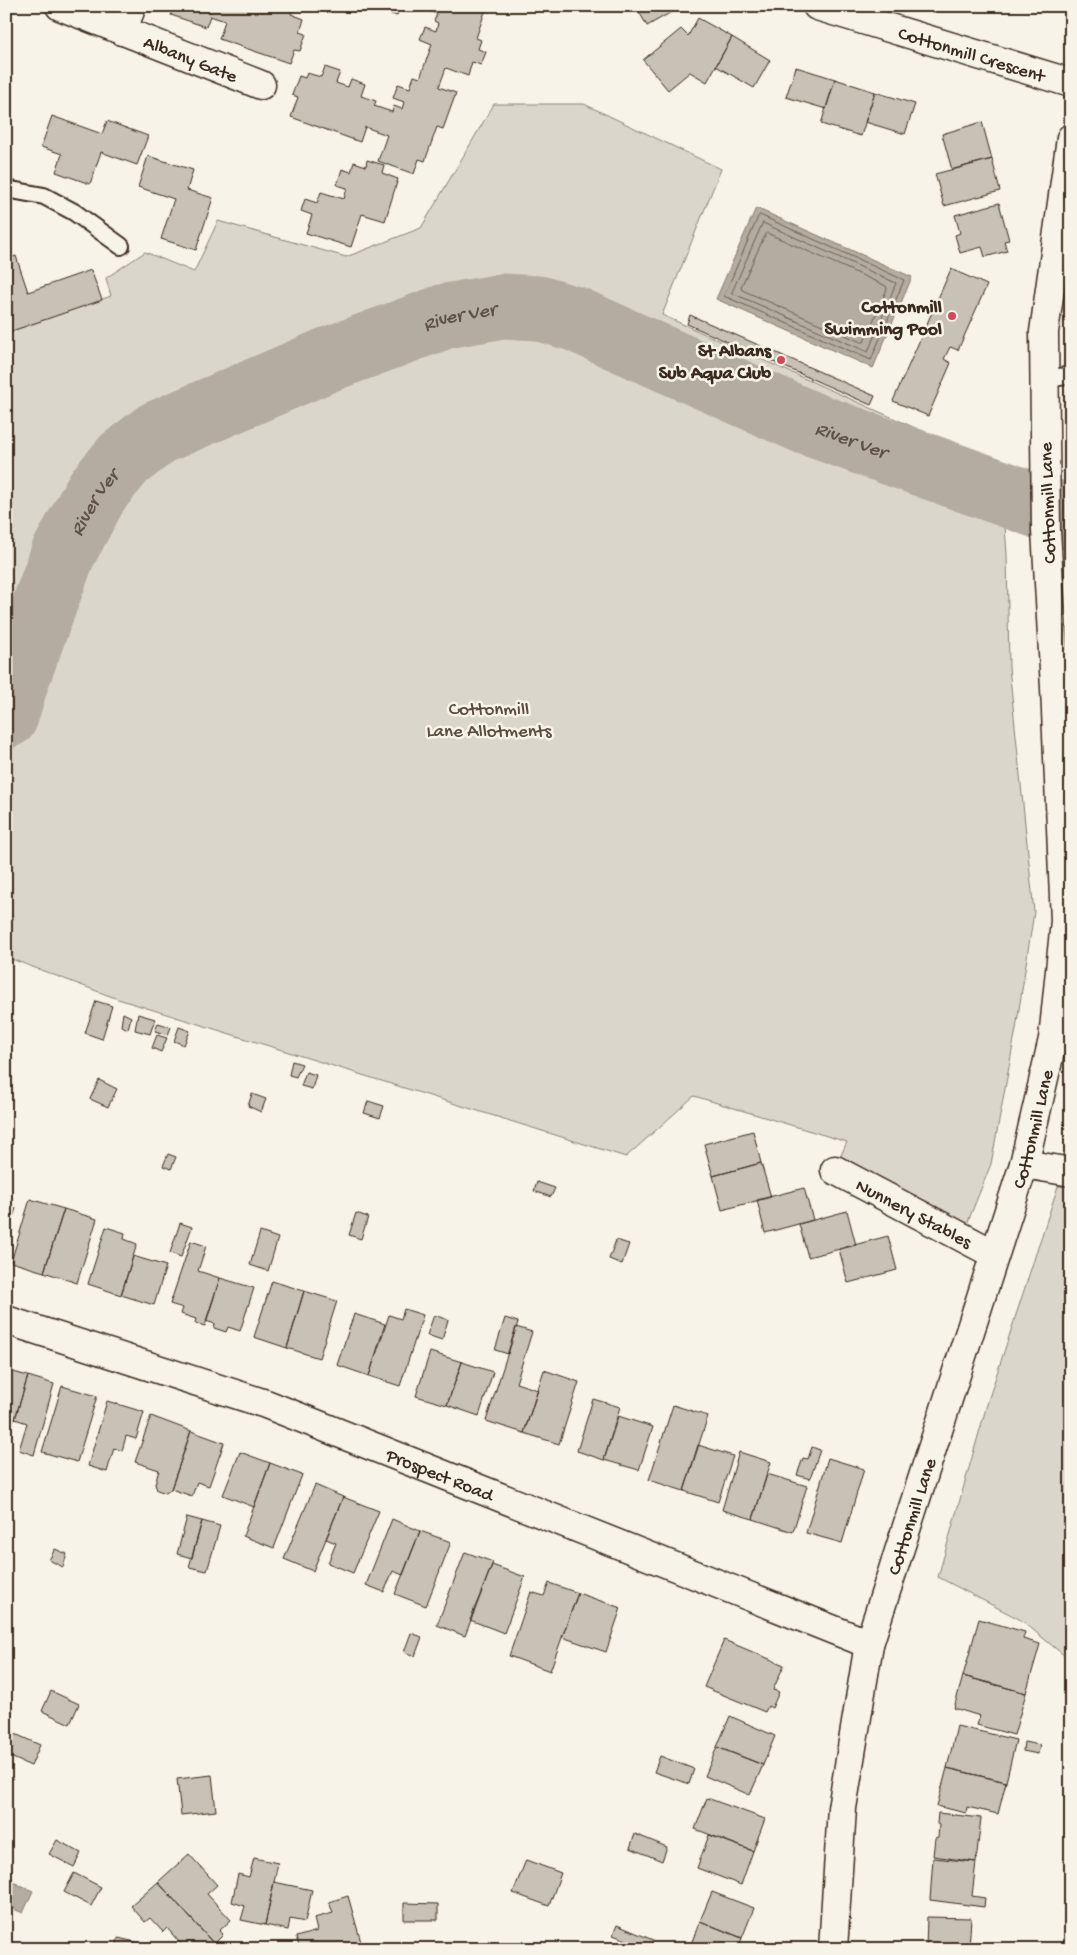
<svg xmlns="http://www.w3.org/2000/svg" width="1077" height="1955" font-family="'Gochi Hand',sans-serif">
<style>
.green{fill:#dbd6cb;stroke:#8b8074}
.water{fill:#b4aca0;stroke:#84786c}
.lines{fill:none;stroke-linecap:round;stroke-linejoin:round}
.shore{stroke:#6b5e52;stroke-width:1}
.river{stroke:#b4aca0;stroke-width:65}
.building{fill:#c8c1b6;stroke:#3b2a1e}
.lane-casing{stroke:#3b2a1e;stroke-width:20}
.street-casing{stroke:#3b2a1e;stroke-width:31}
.secondary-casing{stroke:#3b2a1e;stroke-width:31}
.lane{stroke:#f7f3e8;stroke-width:16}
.street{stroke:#f7f3e8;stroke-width:28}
.secondary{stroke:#f7f3e8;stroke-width:28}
.poi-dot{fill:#d1495b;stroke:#f7f3e8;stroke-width:2}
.labels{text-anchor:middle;stroke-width:5;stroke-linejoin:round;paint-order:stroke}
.street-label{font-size:19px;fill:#3b2a1e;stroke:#f7f3e8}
.poi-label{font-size:19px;font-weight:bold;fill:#3b2a1e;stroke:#f7f3e8;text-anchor:end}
.park-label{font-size:19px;fill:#5b4c41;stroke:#f7f3e8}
.water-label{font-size:20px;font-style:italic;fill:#5f5145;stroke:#f7f3e8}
</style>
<rect width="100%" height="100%" fill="#f7f3e8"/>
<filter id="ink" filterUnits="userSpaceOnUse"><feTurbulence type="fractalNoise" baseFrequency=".02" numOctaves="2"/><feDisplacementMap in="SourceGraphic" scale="10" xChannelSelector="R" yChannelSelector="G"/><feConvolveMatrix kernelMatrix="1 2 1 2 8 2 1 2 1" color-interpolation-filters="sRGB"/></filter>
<g filter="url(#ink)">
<path class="green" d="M494 104H584L721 169 662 315 1001 466 1007 555 1009 667 1034 912 1016 1029 991 1164 967 1224 837 1164 847 1142 694 1096 626 1157 118 999 6 957V333L111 296 106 278 145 252 194 272 218 221 346 257 421 228Z
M1058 1186 1071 1187V1661L1021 1620 938 1577 988 1401Z"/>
<path class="water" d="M756 208 912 277 873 368 716 299Z
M6 1879 33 1891 23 1913 6 1906Z"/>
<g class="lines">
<path class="shore" d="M760 215 904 280 871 360 724 296 758 217Z
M763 223 896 283 868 352 732 293Z
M767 233 886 286 887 289 864 342H861L742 290 741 287 765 235Z"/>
<path class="river" id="s1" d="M6 716 17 679 63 554 97 491 124 459 157 433 327 360 446 316 503 306 538 308 575 319 808 423 1071 518"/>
</g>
<path class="building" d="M174 6H272L277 8 278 6H293L291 14 304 19 300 32 306 34 300 51 294 50 289 63 219 39 225 21 210 16 206 27 171 15Z
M385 6H487L476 38 481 40 478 49 486 52 481 65 472 62 468 76 446 68 439 87 456 93 443 129 437 127 425 161 419 159 414 174 378 161 387 135 365 127 360 142 291 117 298 97 292 95 299 76 305 78 307 73 321 77 325 67 340 72 336 83 348 87 351 79 365 84 361 96 376 101 374 106 392 112 394 106 402 109 404 102 393 98 398 84 410 88 414 76 420 78 432 44 420 39 425 27 436 31 438 23 434 21 437 14 416 7 414 13 399 8 397 16 383 11Z
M636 6H682L647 26Z
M698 18 732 37 707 82 690 72 668 90 643 60 681 29 688 36Z
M732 37 770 60 754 88 716 66Z
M796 67 835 79 826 109 786 97Z
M835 79 875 92 861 136 821 124Z
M875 92 915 104 905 134 865 122Z
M52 116 102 134 107 121 148 136 137 165 101 152 90 184 56 172 62 154 41 147Z
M982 122 992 159 952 170 942 134Z
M148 156 193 170 187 190 213 198 196 250 161 239 174 199 138 187Z
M992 159 1000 191 944 206 935 174Z
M367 160 384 165 382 173 398 179 385 221 362 214 351 247 306 233 312 215 301 211 305 199 317 203 321 192 344 199 347 188 337 185 342 169 351 172 354 162 366 166Z
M999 203 1009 240 1004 241 1007 251 985 257 982 247 960 253 955 235 960 233 955 215Z
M16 256 28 292 91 270 102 300 6 333V259Z
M951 269 987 285 958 350 950 347 944 359 951 363 928 416 893 401Z
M690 315 875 396 871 405 687 324Z
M96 1001 112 1006 102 1039 85 1033Z
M123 1013 131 1017 128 1029 121 1026Z
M138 1014 155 1019 150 1034 135 1030Z
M158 1023 171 1027 168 1035 155 1031Z
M179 1027 190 1031 184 1045 174 1041Z
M157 1035 167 1038 161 1052 152 1048Z
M292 1061 302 1064 296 1077 289 1075Z
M306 1072 316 1075 312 1089 301 1086Z
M99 1080 117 1089 108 1107 90 1099Z
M252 1094 266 1099 261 1112 248 1106Z
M368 1101 384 1106 380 1118 364 1113Z
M753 1131 761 1163 713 1176 704 1144Z
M168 1154 176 1157 171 1169 163 1166Z
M761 1163 771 1197 722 1210 713 1176Z
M537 1182 555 1188 551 1197 534 1191Z
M804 1188 813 1220 765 1233 757 1200Z
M30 1199 64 1209 44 1272 11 1262Z
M6 1205 16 1208 6 1240Z
M64 1209 97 1219 77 1283 44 1272Z
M847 1211 856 1245 808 1257 799 1224Z
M356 1213 368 1217 361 1239 349 1235Z
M180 1223 192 1227 181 1257 170 1253Z
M106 1227 125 1233 124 1239 137 1244 121 1295 88 1284Z
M260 1232 278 1238 268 1271 250 1265Z
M888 1236 897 1270 848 1283 839 1249Z
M616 1240 629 1244 622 1264 609 1259Z
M191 1241 206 1246 198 1271 220 1278 205 1326 195 1323 196 1319 181 1314 183 1308 170 1304Z
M133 1256 166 1266 154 1305 121 1295Z
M220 1278 254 1288 240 1331 228 1327 226 1332 214 1328 215 1324 206 1321Z
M272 1281 304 1291 287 1348 254 1337Z
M304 1291 337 1301 319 1358 287 1348Z
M404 1309 423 1315 400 1386 369 1376 389 1315 401 1319Z
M354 1314 385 1324 369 1376 337 1365Z
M434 1315 448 1320 442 1340 427 1335Z
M505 1318 518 1322 508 1354 495 1350Z
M516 1327 532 1332 516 1383 538 1390 524 1433 486 1421Z
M430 1352 462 1362 447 1405 416 1396Z
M462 1362 493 1372 479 1416 447 1405Z
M6 1370 28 1376 15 1419 6 1417Z
M544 1370 579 1382 559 1444 524 1433Z
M28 1376 54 1384 34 1455 19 1450 27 1423 15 1419Z
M62 1386 97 1396 77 1462 42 1452Z
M593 1399 620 1407 604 1460 577 1451Z
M107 1401 144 1412 136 1439 126 1436 122 1451 114 1448 107 1472 88 1466Z
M673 1405 708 1416 684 1491 649 1480Z
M151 1416 191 1431 171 1489 166 1493 157 1490 155 1484 159 1470 135 1462Z
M618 1416 653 1427 639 1470 604 1460Z
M191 1431 224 1443 209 1486 197 1482 192 1496 171 1489Z
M698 1445 733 1456 718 1502 684 1491Z
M812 1447 820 1450 810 1479 797 1475 803 1458 808 1459Z
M240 1452 270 1463 254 1507 223 1495Z
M739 1452 771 1462 753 1519 722 1510Z
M828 1458 864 1469 842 1543 806 1533Z
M270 1463 302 1475 274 1548 243 1536Z
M767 1474 807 1486 793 1532 753 1519Z
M315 1485 343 1497 313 1571 284 1559Z
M343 1497 379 1511 353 1573 328 1563 336 1543 326 1539Z
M187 1517 202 1521 192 1558 177 1554Z
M392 1519 420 1531 403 1575 393 1571 384 1592 366 1585Z
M202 1521 220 1526 207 1571 189 1567Z
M420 1531 451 1542 426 1606 395 1594Z
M55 1549 67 1554 63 1567 49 1560Z
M465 1552 493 1562 465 1636 437 1625Z
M492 1565 525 1577 504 1633 470 1620Z
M549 1583 578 1593 550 1671 509 1656 531 1592 544 1596Z
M578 1593 621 1608 606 1652 562 1637Z
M979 1619 1025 1632 1023 1639 1040 1644 1026 1693 963 1676Z
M411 1633 422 1637 415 1656 404 1652Z
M724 1640 784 1665 773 1690 779 1692 772 1708 768 1706 765 1712 704 1687Z
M963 1676 1026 1693 1014 1735 977 1725 980 1716 954 1708Z
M51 1691 79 1704 70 1724 42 1711Z
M730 1716 775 1736 763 1765 717 1747Z
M957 1726 1016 1740 1006 1782 947 1768Z
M13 1733 40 1745 31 1766 6 1755V1747Z
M1024 1742 1040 1745 1038 1754 1023 1751Z
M717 1747 763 1765 750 1795 705 1776Z
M660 1756 694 1769 689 1784 654 1772Z
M947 1768 1006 1782 998 1814 967 1807 966 1813 937 1806Z
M212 1775 216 1811 181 1815 177 1779Z
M707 1798 765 1819 753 1851 695 1829Z
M938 1813 981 1818 976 1862 933 1856 935 1838 938 1837 939 1825 937 1824Z
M635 1834 667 1847 662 1861 630 1848Z
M709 1835 753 1851 741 1885 697 1868Z
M57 1840 81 1853 74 1867 49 1854Z
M189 1854 217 1885 207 1894 231 1920 219 1931 223 1935 214 1944 158 1882Z
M254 1858 278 1863 265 1925 241 1920 245 1906 232 1902 238 1874 249 1877Z
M933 1858 976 1862 972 1896 985 1898 984 1907 930 1900Z
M526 1860 561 1873 549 1906 513 1893Z
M74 1873 101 1887 91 1906 64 1892Z
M158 1882 214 1944 208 1949H185L167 1928 163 1932 150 1918 145 1922 131 1906Z
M274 1882 312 1890 305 1922 290 1919 288 1930 265 1925Z
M712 1892 754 1908 742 1938 700 1921Z
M348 1896 361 1942 339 1949H300L296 1937 317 1931 314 1918 333 1913 329 1902Z
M404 1903 438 1904V1920H404Z
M927 1917 971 1918 969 1949H926Z
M700 1921 742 1938 738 1949H689Z
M617 1925 653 1940 649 1949 613 1935Z
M118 1938 162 1948V1949H116Z
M361 1942 363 1949H339Z"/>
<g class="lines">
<defs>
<path id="lane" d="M6 189 44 196 74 212 121 246
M1043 380 1071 375"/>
<g id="street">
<path id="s2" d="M60 6 261 85"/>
<path id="s3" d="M817 6 1071 83"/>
<path d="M122 31 132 6"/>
<path d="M1024 1164 1071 1172"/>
<path id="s4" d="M835 1170 994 1254"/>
</g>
<g id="secondary">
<path id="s5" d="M6 1320 266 1404 869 1644"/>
<path id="s6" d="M833 1949 842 1808 869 1644 1024 1164 1053 1039 1065 921 1055 688 1046 530 1044 332 1071 138"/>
</g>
</defs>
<use href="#lane" class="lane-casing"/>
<use href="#street" class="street-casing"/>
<use href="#secondary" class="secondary-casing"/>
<use href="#lane" class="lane"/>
<use href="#street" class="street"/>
<use href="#secondary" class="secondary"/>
</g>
</g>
<g class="poi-dot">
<circle cx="952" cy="316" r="5"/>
<circle cx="781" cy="360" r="5"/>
</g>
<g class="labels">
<g class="street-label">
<text dy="7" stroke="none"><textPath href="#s3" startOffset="162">Cottonmill Crescent</textPath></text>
<text dy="7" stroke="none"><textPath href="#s2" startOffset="141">Albany Gate</textPath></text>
<text transform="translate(1046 503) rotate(-92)" y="7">Cottonmill Lane</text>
<text dy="7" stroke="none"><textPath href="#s6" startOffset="848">Cottonmill Lane</textPath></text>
<text dy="7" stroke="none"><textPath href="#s4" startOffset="90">Nunnery Stables</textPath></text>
<text dy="7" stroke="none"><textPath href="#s5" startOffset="461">Prospect Road</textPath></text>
<text dy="7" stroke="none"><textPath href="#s6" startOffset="442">Cottonmill Lane</textPath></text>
</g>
<g class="poi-label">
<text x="942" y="312">Cottonmill<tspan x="942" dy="22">Swimming Pool</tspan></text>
<text x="771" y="356">St Albans<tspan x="771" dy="22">Sub Aqua Club</tspan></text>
</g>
<g class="park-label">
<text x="489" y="714">Cottonmill<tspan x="489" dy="22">Lane Allotments</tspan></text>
</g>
<g class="water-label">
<text dy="7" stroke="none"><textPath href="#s1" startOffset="652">River Ver</textPath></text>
<text dy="7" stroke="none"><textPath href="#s1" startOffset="1072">River Ver</textPath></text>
<text dy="7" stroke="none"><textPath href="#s1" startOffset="232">River Ver</textPath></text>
</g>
</g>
<rect width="1077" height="1955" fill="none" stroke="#f7f3e8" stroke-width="25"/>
<rect x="12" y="12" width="1052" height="1930" fill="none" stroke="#3b2a1e" stroke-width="2" filter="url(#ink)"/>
</svg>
